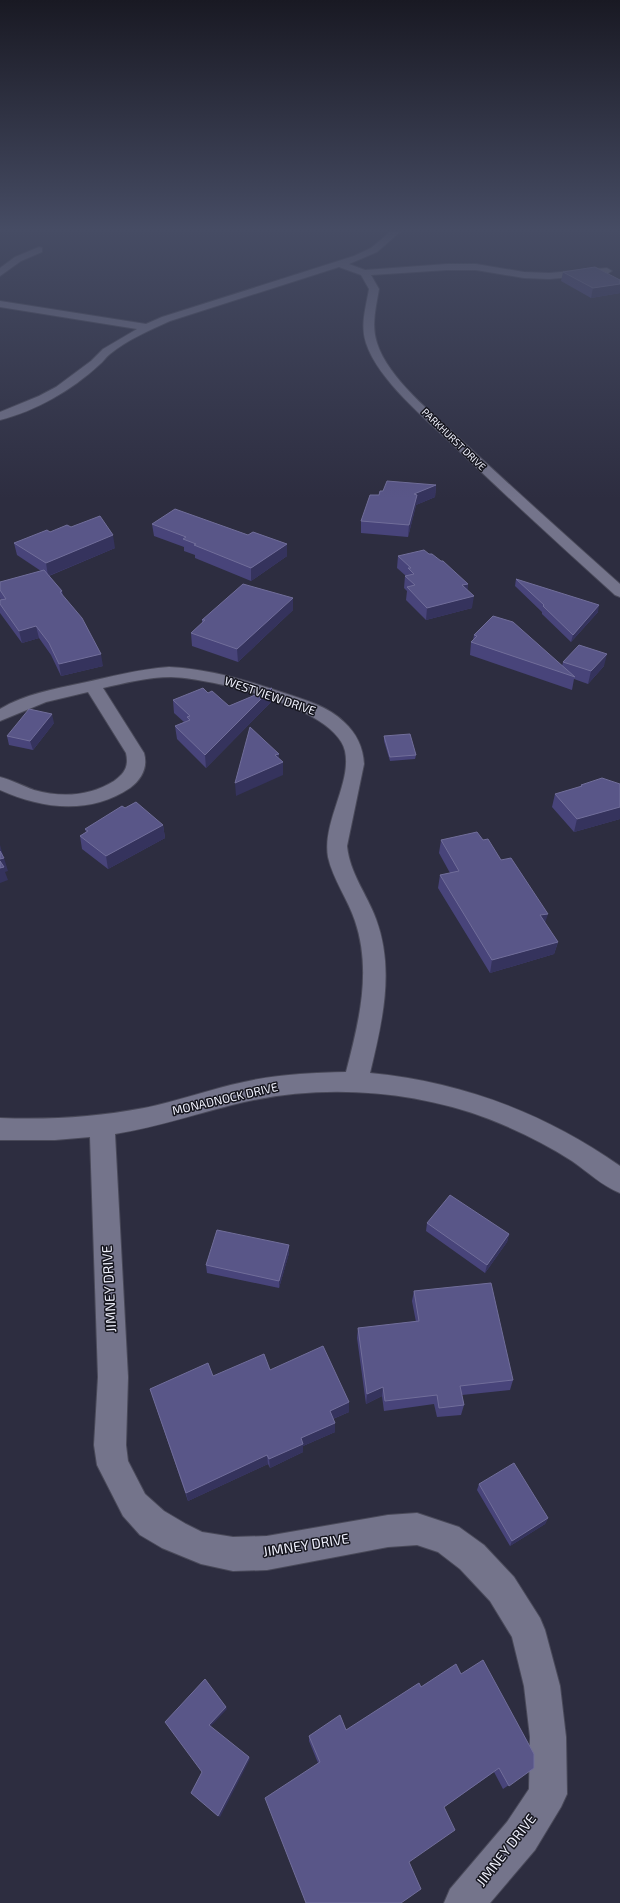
<svg xmlns="http://www.w3.org/2000/svg" width="620" height="1903" font-family="'Exo 2',sans-serif">
<style>
.lines{fill:none;stroke-linecap:round;stroke-linejoin:round}
.minor-casing{stroke:#494959;stroke-width:2}
.minor{fill:#74748b;fill-rule:evenodd}
.wall{fill:#48447a}
.shaded-wall{fill:#35335d}
.building{fill:#595688;stroke:#716e9a}
.labels{text-anchor:middle;stroke-width:3;stroke-linejoin:round;paint-order:stroke}
.far-street-label{font-size:10px;fill:#eeeffb;stroke:#16161f}
.street-label{font-size:12px;fill:#eeeffb;stroke:#16161f}
.near-street-label{font-size:14px;fill:#eeeffb;stroke:#16161f}
</style>
<rect width="100%" height="100%" fill="#2d2d40"/>
<g class="lines">
<defs>
<path id="minor" d="M390 232H400L377 252 349 264 365 270 447 264H476L524 272 549 273 607 268 612 271 607 274 549 279 524 278 476 270H447L371 275 379 289C376 307 371 325 377 343 388 378 433 414 460 439 513 488 566 536 620 584V597L615 595C561 546 507 497 454 446 426 419 378 380 366 343 360 325 366 307 369 289L361 275 339 267 170 321C150 330 127 340 110 354 106 357 103 362 99 365 72 390 36 411 0 420V412L39 396 56 387 91 361 103 349 137 329 0 307V301L146 324 162 317 354 256 371 248Z
M39 247 42 248V252L21 261 0 276V268L15 257Z
M169 667C209 669 246 680 284 693 305 700 328 706 344 722 357 734 363 747 364 764L347 846C350 874 367 894 376 919 395 970 382 1023 370 1073 463 1082 544 1113 620 1166V1193C602 1186 588 1172 572 1161 546 1144 517 1130 489 1119 412 1090 324 1084 244 1102 201 1112 159 1127 115 1134L128 1377 126 1445 128 1461 145 1494 164 1511 186 1524 202 1532 233 1537 267 1536 388 1515 417 1513 459 1527 484 1545 514 1577 540 1618 545 1630 560 1686 566 1737 567 1794 561 1807 535 1850 490 1903H444L450 1889 507 1822 529 1789 530 1737 524 1686 512 1637 490 1601 460 1569 438 1552 417 1545 388 1547 267 1570 233 1571 201 1564 162 1548 140 1535 123 1516 97 1465 94 1445 98 1377 90 1137 55 1140H0V1118C49 1120 97 1117 144 1108 178 1101 211 1089 244 1082 278 1074 312 1073 346 1072 359 1022 372 971 355 921 348 899 333 880 328 857 322 822 352 783 345 751 335 707 210 678 171 677 148 677 125 683 103 688L144 753C148 767 142 779 130 788 90 815 42 809 0 790V777C12 780 23 786 34 790 62 798 90 796 114 781 125 773 129 766 126 753L88 692 46 702 0 721V709C25 694 54 689 82 683 110 677 139 669 169 667Z"/>
</defs>
<use href="#minor" class="minor-casing"/>
<use href="#minor" class="minor"/>
</g>
<path class="wall" d="M563 272 620 280V293L591 298 561 281Z
M436 485 435 497 416 505 408 537 361 533V521L379 495 383 491Z
M152 524 248 535 287 544V556L251 581 195 558V555L184 551V547L154 536Z
M71 527 115 548 49 576 62 591 63 596 103 666 61 676 51 655 39 638 22 643 0 613V600H1L0 598V582L41 571 17 555 14 543 50 532Z
M429 554 441 561 468 584 467 590 472 608 426 620 406 600 407 591 404 588 405 576H406L397 568 398 556Z
M516 579 598 612 571 642 542 614V612L515 586Z
M293 610 238 662 192 646 191 633 202 623V620Z
M474 635 562 666 563 662 604 666 588 684 574 679 572 690 470 655 471 642 473 640Z
M272 688V701L206 768 177 739 175 726 184 722 174 713 173 700 208 693 229 706Z
M54 723 33 750 9 745 7 736Z
M384 736 416 755 415 759 390 761 384 741Z
M620 784V819L574 832 552 807 555 794 580 787 581 785Z
M125 808 163 825 165 838 108 869 82 849 80 836 86 832 85 829Z
M441 840H483L501 860 558 942 554 954 490 973 438 888 440 875 450 873 439 853Z
M427 1223 509 1234 507 1242 485 1273 426 1231Z
M289 1245V1253L279 1288 207 1273 206 1265Z
M414 1291 513 1380 510 1390 462 1395 464 1405 461 1415 437 1417 434 1404 384 1411 382 1396 366 1404 357 1338 358 1328 416 1322 412 1301Z
M270 1370 349 1402V1412L333 1419 335 1423V1432L303 1446V1452L270 1468 268 1464 188 1501 150 1389 213 1376Z
M479 1484 548 1518 545 1524 510 1546 477 1490Z
M461 1674 534 1768 503 1789 494 1772 444 1807 409 1862 318 1763 309 1741V1736L346 1730 421 1687Z"/>
<path class="shaded-wall" d="M620 284V293L591 298 593 288Z
M436 485 435 497 416 505 408 537 409 525 414 494Z
M113 535 115 548 48 576 46 563Z
M287 544V556L251 581V568Z
M468 584 467 596 462 585Z
M474 596 472 608 426 620 427 608Z
M293 598V610L238 662 237 649Z
M599 605 598 612 571 642 573 635Z
M36 626 39 638 22 643 19 631Z
M101 654 103 666 61 676 59 664Z
M607 654 604 666 588 684 591 671Z
M272 688V701L206 768 205 755Z
M52 714 54 723 33 750 30 741Z
M279 754V764L283 762V775L236 796 235 783 275 755Z
M620 807V819L574 832 577 819Z
M163 825 165 838 108 869 106 856Z
M0 845 3 855 0 856Z
M4 858 8 871 5 872 8 880 0 883V859Z
M548 914 544 926 540 915Z
M558 942 554 954 490 973 492 960Z
M509 1234 507 1242 485 1273 487 1265Z
M289 1245V1253L279 1288V1281Z
M383 1387 382 1396 366 1404 367 1394Z
M349 1402V1412L330 1420V1411Z
M335 1423V1432L303 1446V1452L270 1468 269 1459 301 1438Z
M267 1455 268 1464 188 1501 186 1493Z
M548 1518 545 1524 510 1546 512 1541Z
M226 1707 227 1709 210 1727 209 1725Z
M249 1757 250 1759 220 1817 218 1816Z
M499 1768 494 1772 440 1810 444 1807Z"/>
<path class="building" d="M595 267 620 280V284L593 288 563 272Z
M387 481 436 485 414 494 417 495 409 525 361 521 370 495H379L380 491H383Z
M175 509 248 535 253 532 287 544 251 568 194 545 196 544 183 539 186 537 152 524Z
M100 516 113 535 46 563 14 543 47 530 50 532 67 525 71 527Z
M424 550 429 554H432L441 561H443L468 584 462 585 474 596 427 608 407 587 415 585 405 576 414 574 408 568H411L398 556Z
M44 570 62 591 60 592 82 618 101 654 59 664 49 643 36 626 19 631 0 604V600L6 599 0 590V582Z
M516 579 599 605 573 635 543 606 544 605Z
M243 584 293 598 237 649 191 633 205 620H202Z
M493 616 513 622 575 677 471 642 477 636 474 635Z
M579 645 607 654 591 671 563 662Z
M203 688 208 693 212 691 229 706 272 688 205 755 175 726 190 720 187 717 190 716 173 700Z
M29 709 52 714 30 741 7 736Z
M250 727 279 754 275 755 283 762 235 783Z
M410 734 416 755 390 757 384 736Z
M602 778 620 784V807L577 819 555 794 582 786 581 785Z
M136 802 163 825 106 856 80 836 88 831 85 829 122 806 125 808Z
M477 832 483 840 488 839 501 860 511 858 548 914 540 915 558 942 492 960 440 875 459 871 441 840Z
M0 851 4 858 0 859Z
M0 861 4 867 0 868Z
M450 1195 509 1234 487 1265 427 1223Z
M217 1230 289 1245 279 1281 206 1265Z
M491 1283 513 1380 460 1386 464 1405 439 1408 437 1395 385 1401 383 1387 367 1394 358 1328 419 1321 414 1291Z
M323 1346 349 1402 330 1411 335 1423 301 1438 303 1444 269 1459 267 1455 186 1493 150 1389 208 1363 213 1376 264 1354 270 1370Z
M514 1463 548 1518 512 1541 479 1484Z
M483 1660 534 1754V1768L509 1786 499 1768 444 1807 455 1830 409 1862 421 1889 401 1903H306L265 1798 320 1762 309 1736 340 1715 346 1730 419 1683 421 1687 456 1664 461 1674Z
M205 1679 226 1707 209 1725 249 1757 218 1816 191 1793 202 1772 165 1722Z"/>
<linearGradient id="sky" x2="0" y2="1"><stop stop-color="#191923"/><stop offset="0.46" stop-color="#464c64"/><stop offset="1" stop-color="#464c64" stop-opacity="0"/></linearGradient>
<rect width="620" height="499" fill="url(#sky)"/>
<g class="labels">
<g class="far-street-label">
<text transform="translate(454 439) rotate(44)" y="4">PARKHURST DRIVE</text>
</g>
<g class="street-label">
<text transform="translate(270 696) rotate(19)" y="4">WESTVIEW DRIVE</text>
<text transform="translate(225 1099) rotate(-13)" y="4">MONADNOCK DRIVE</text>
</g>
<g class="near-street-label">
<text transform="translate(109 1289) rotate(-93)" y="5">JIMNEY DRIVE</text>
<text transform="translate(306 1545) rotate(-9)" y="5">JIMNEY DRIVE</text>
<text transform="translate(506 1850) rotate(-52)" y="5">JIMNEY DRIVE</text>
</g>
</g>
</svg>
